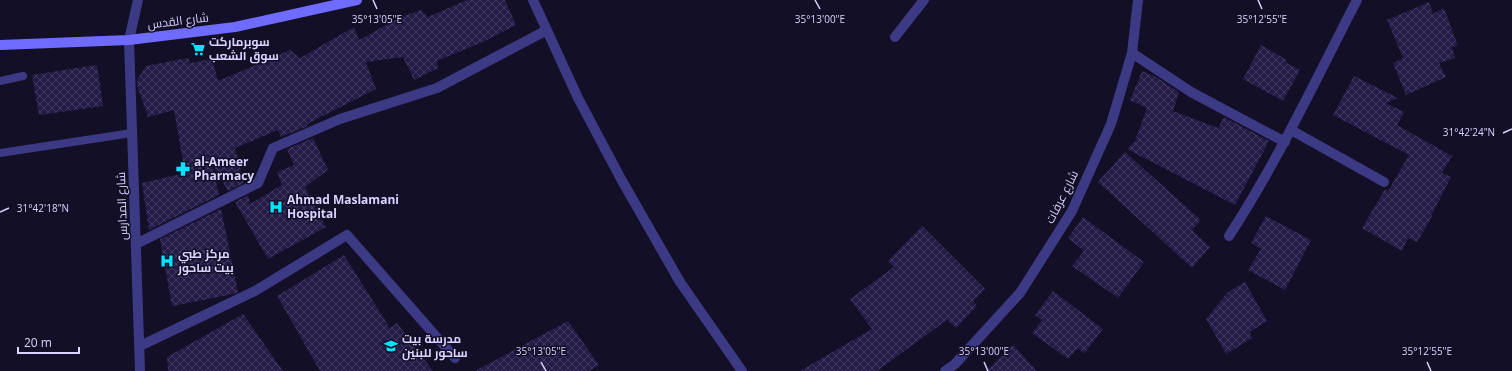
<svg xmlns="http://www.w3.org/2000/svg" width="1512" height="371" font-family="'Open Sans',Cairo,sans-serif">
<style>
.building{fill:url(#building-cross-hatch)}
.lines{fill:none;stroke-linecap:round;stroke-linejoin:round}
.service{stroke:#3d3a85;stroke-width:8}
.minor{stroke:#3d3a85;stroke-width:10}
.secondary{stroke:#6f6bff;stroke-width:10}
.ticks{fill:none;stroke:#d9d4ff;stroke-width:1.5}
.labels{text-anchor:middle;stroke-width:3;stroke-linejoin:round;paint-order:stroke}
.street-label{font-size:12px;fill:#d9d4ff;stroke:#130f26}
.poi-label{font-size:12px;font-weight:bold;fill:#d9d4ff;stroke:#130f26;text-anchor:start}
.ticks-label{font-size:10px;text-anchor:middle;fill:#d9d4ff;stroke:#130f26;stroke-width:3;stroke-linejoin:round;paint-order:stroke}
</style>
<defs>
<pattern id="building-cross-hatch" width="8" height="8" patternUnits="userSpaceOnUse"><rect width="8" height="8" fill="#241b47"/><path d="M0 0l8 8M0 8l8-8" fill="none" stroke="#433b63"/></pattern>
</defs>
<rect width="100%" height="100%" fill="#130f26"/>
<path class="building" d="M467 0H505L516 25 485 41 437 61 438 68 414 80 403 57 366 62 376 89 307 124 308 126 281 137 278 130 235 148 244 183 228 191 212 163 219 195 149 230 142 183 185 173 174 110 148 117 137 85V80L146 66 188 58 190 63 212 59 218 81 290 50 300 58 354 27 359 40 401 17 421 10 428 17Z
M1429 2 1433 14 1444 8 1458 46 1452 47 1455 58 1439 63 1446 77 1406 95 1393 63 1403 58 1387 20Z
M1261 45 1287 60 1285 62 1300 70 1283 101 1243 79Z
M97 65 103 106 39 115 32 75Z
M1142 71 1156 77 1179 92 1173 111 1218 128 1224 117 1269 141 1235 205 1127 149 1135 141 1147 108 1130 100Z
M1354 76 1398 98 1386 103 1404 112 1397 125 1452 156 1442 173 1451 177 1431 216 1432 217 1417 242 1408 238 1402 251 1362 228 1385 189 1388 191 1409 155 1333 115Z
M313 138 328 170 305 187 326 227 268 259 235 202 248 195 250 204 282 185 277 172 294 165 287 149Z
M1125 152 1201 220 1192 230 1210 247 1192 268 1098 182Z
M221 209 238 292 233 294 172 306 160 239Z
M1266 216 1311 240 1285 290 1248 270 1261 249 1251 243Z
M1083 217 1144 262 1118 298 1072 266 1084 251 1068 238Z
M922 226 985 289 973 301 977 306 956 328 947 320 877 371H800L872 329 850 299 894 267 888 261Z
M344 255 390 328 397 323 433 371H320L277 296Z
M1245 282 1267 321 1250 332 1252 338 1226 354 1206 319 1228 292Z
M1053 291 1103 329 1084 354 1078 348 1068 359 1032 333 1042 320 1035 315Z
M243 314 283 371H168L167 357Z
M568 321 599 365 589 371H475Z
M1013 345 1037 371H986Z"/>
<g class="lines">
<path class="service" d="M0 81 23 76
M0 153 132 133"/>
<path class="minor" d="M138 0 129 40 140 371
M533 0 578 98 621 179 680 282 742 371
M895 37 924 0
M1132 53 1191 92 1285 142
M1291 130 1384 182
M1229 236C1278 161 1316 79 1357 0
M136 244 258 183 273 148 340 119 437 88 547 30
M140 346 255 291 347 235 455 358
M945 371 955 364 1020 293 1072 211 1111 124 1132 53 1138 0"/>
<path class="secondary" d="M0 45 129 40 235 27 357 0"/>
</g>
<path class="ticks" d="M373 0 377 9M815 0 820 9M1258 0 1262 9M1503 133 1512 129M0 212 9 208M541 362 546 371M984 362 988 371M1427 362 1431 371"/>
<defs>
<symbol id="supermarket-bare" viewBox="-9 -9 18 18"><path d="M-6-5.5h2.5l.6 2H6L4.5 2H-2.5L-4.4-4H-6ZM-1.5 3.2a1.3 1.3 0 1 0 .1 0ZM3 3.2a1.3 1.3 0 1 0 .1 0Z" fill="#00e5ff" stroke="#130f26" stroke-width="2.5" paint-order="stroke"/></symbol>
<symbol id="pharmacy-bare" viewBox="-9 -9 18 18"><path d="M-2-6h4v4h4v4h-4v4h-4v-4h-4v-4h4Z" fill="#00e5ff" stroke="#130f26" stroke-width="2.5" paint-order="stroke"/></symbol>
<symbol id="hospital-bare" viewBox="-9 -9 18 18"><path d="M-5-5h3v3.5h4V-5h3V5h-3V1.5h-4V5h-3Z" fill="#00e5ff" stroke="#130f26" stroke-width="2.5" paint-order="stroke"/></symbol>
<symbol id="school-bare" viewBox="-9 -9 18 18"><path d="M0-5L7-2L0 1L-7-2ZM-4 1L0 2.5L4 1V4Q0 6-4 4Z" fill="#00e5ff" stroke="#130f26" stroke-width="2.5" paint-order="stroke"/></symbol>
</defs>
<g fill-rule="evenodd">
<use href="#supermarket-bare" x="188" y="39" width="20" height="20"/>
<use href="#pharmacy-bare" x="173" y="159" width="20" height="20"/>
<use href="#hospital-bare" x="266" y="197" width="20" height="20"/>
<use href="#hospital-bare" x="157" y="251" width="20" height="20"/>
<use href="#school-bare" x="381" y="336" width="20" height="20"/>
</g>
<g class="labels">
<g class="street-label">
<text transform="translate(178 21) rotate(-7)" y="4">شارع القدس</text>
<text transform="translate(1062 197) rotate(-63)" y="4">شارع عرفات</text>
<text transform="translate(122 206) rotate(-92)" y="4">شارع المدارس</text>
</g>
<g class="poi-label">
<text x="209" y="46">سوبرماركت<tspan x="209" dy="14">سوق الشعب</tspan></text>
<text x="194" y="166">al-Ameer<tspan x="194" dy="14">Pharmacy</tspan></text>
<text x="287" y="204">Ahmad Maslamani<tspan x="287" dy="14">Hospital</tspan></text>
<text x="178" y="258">مركز طبي<tspan x="178" dy="14">بيت ساحور</tspan></text>
<text x="402" y="343">مدرسة بيت<tspan x="402" dy="14">ساحور للبنين</tspan></text>
</g>
</g>
<g class="ticks-label">
<text x="377" y="23">35°13'05"E</text>
<text x="820" y="23">35°13'00"E</text>
<text x="1262" y="23">35°12'55"E</text>
<text x="1469" y="136">31°42'24"N</text>
<text x="43" y="212">31°42'18"N</text>
<text x="541" y="355">35°13'05"E</text>
<text x="984" y="355">35°13'00"E</text>
<text x="1427" y="355">35°12'55"E</text>
</g>
<path d="M18 347v6h61v-6" fill="none" stroke="#d9d4ff" stroke-width="2"/>
<text x="24" y="347" font-size="12" fill="#d9d4ff" stroke="#130f26" stroke-width="3" paint-order="stroke">20 m</text>
</svg>
